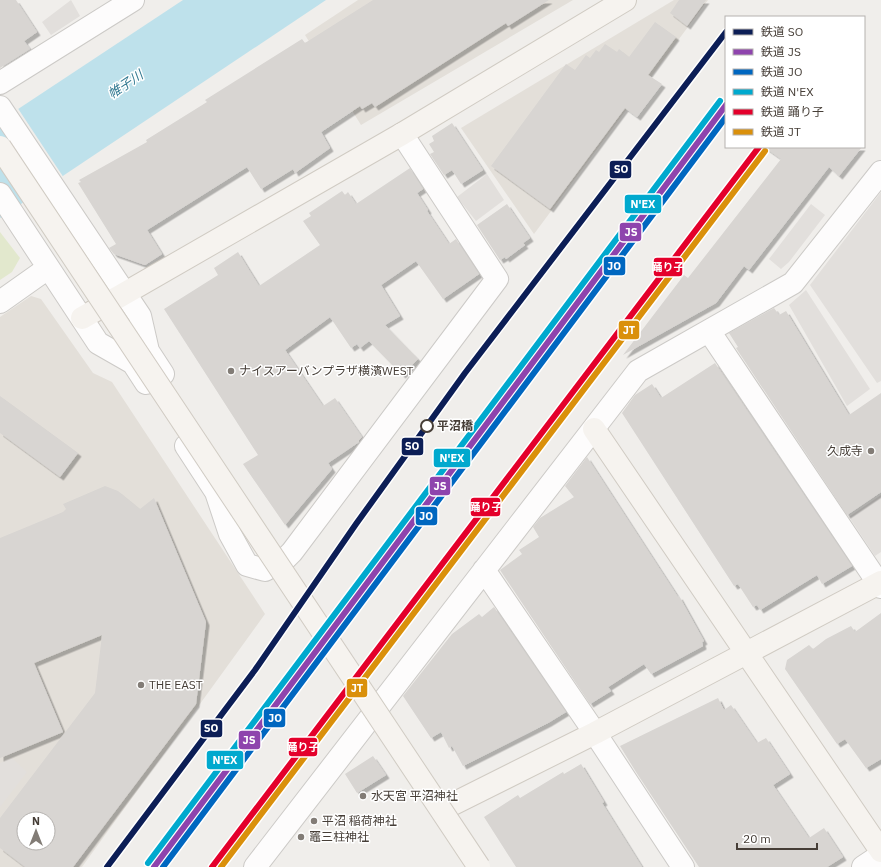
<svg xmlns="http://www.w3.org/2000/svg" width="881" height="867" font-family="'IBM Plex Sans','Noto Sans JP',sans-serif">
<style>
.residential{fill:#e3dfd9;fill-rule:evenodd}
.green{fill:#e2e8cd}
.parking{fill:#e2dfdc}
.water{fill:#bee1eb}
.pier{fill:#f0eeeb}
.building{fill:#d8d5d2;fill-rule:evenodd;filter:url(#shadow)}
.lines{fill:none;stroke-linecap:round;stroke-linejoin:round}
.street-casing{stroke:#cccac7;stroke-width:24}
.secondary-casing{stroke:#d0cbc3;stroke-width:24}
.street{stroke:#fdfcfc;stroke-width:22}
.secondary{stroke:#f6f3ef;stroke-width:22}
.secondary-bridge-casing{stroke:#d0cbc3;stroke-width:24;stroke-linecap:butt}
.secondary-bridge{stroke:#f6f3ef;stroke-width:22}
.rail-1-casing{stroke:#fff;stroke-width:9}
.rail-2-casing{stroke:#fff;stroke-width:9}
.rail-3-casing{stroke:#fff;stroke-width:9}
.rail-4-casing{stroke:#fff;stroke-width:9}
.rail-5-casing{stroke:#fff;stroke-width:9}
.rail-6-casing{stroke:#fff;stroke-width:9}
.rail-1{stroke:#0c1e56;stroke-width:6}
.rail-2{stroke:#8e44ad;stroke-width:6}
.rail-3{stroke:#0067c0;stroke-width:6}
.rail-4{stroke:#00a9ce;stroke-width:6}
.rail-5{stroke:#e4002b;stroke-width:6}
.rail-6{stroke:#da900b;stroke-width:6}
.poi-dot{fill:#827c76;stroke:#fff;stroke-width:1.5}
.stop-dot{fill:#fff;stroke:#463e37;stroke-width:2}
.labels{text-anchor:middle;stroke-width:3;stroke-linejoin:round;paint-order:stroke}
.poi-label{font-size:12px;fill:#463e37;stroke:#fff;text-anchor:start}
.stop-label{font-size:12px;font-weight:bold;fill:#463e37;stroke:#fff;text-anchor:start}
.water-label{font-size:13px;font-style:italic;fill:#337a92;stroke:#fff}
.line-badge{stroke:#fff;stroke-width:1.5}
.badge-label{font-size:11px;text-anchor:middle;font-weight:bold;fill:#fff}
</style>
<defs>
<filter id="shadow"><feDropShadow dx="3.5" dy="3.5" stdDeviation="0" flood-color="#0004"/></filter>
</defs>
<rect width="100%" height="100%" fill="#f0eeeb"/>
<path class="residential" d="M358 0H573L361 125 305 35Z
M674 0H708L534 234 461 128Z
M31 296 41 299 93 373 112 382 265 614 82 867H0V317ZM24 819H48V843H24Z"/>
<path class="green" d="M0 232 20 258 12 272 0 280Z"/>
<path class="parking" d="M71 0 80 16 51 35 42 22Z
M487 174 504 200 476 221 457 197Z
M881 192V381L877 383 810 285Z
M811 204 825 215 789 262 781 269 769 259Z
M806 290 870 389 847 406 789 305Z
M881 495V552L875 556 849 517Z
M12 758 27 772 0 807V763Z"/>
<path class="water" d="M183 0H326L0 218V121Z"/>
<path class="pier" d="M17 107 64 178 48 189 1 118Z"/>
<path class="building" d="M0 0H16L37 32 24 41 30 49 0 68Z
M373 0H549L508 26 506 23 375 107 372 103 362 109 360 106 321 132 330 148 295 173 293 169 261 189 247 167 147 230 162 254 145 265 114 254 109 248 116 244 78 183 81 182 79 180 147 142 146 140 207 102 205 100 302 39 305 43Z
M679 0H706L687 26 670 13Z
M655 22 676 37 648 75 662 84 637 117 625 108 550 209 491 166 566 64 575 70 586 55 590 58 596 50 599 52 605 44 617 52 619 49 629 57Z
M452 123 483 170 461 184 452 170 444 175 430 154 434 152 429 144 434 141 432 136Z
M764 147H862L839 176 829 167 749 270 744 266 716 303 623 355 684 275 688 278 781 159Z
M410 168 423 189 417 193 428 210 427 211 449 244 456 239 479 274 443 299 416 261 381 285 400 316 385 325 418 359 402 375 369 341 360 348 357 344 351 348 330 317 285 350 323 406 335 398 362 437 359 440V442L328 463 332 469 285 525 243 464 258 455 164 309 218 275 214 268 238 252 259 286 320 245 303 221 311 216 309 213 342 191 345 195 348 192 356 204Z
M507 204 530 238 523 243 525 245 506 259 505 257 500 260 477 225Z
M774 308 779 315 786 311 849 415 881 393V492L847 515 736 348 738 347 729 333Z
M715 363 852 566 822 584 817 575 760 610 757 605 753 607 738 584 734 586 622 413 635 395 652 384 661 398Z
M0 396 78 453 60 477 0 433Z
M587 457 678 597 679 596 704 641 702 642 703 646 651 674 644 664 608 687 611 691 590 704 500 570 522 554 519 550 539 537 533 527 540 518 574 497 565 486Z
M105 486 118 491 140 509 154 498 206 622 196 704 73 867H25L0 848V818L95 693 102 635 34 663 63 732 0 758V538L63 512 66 509 63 504ZM24 819H48V843H24Z
M494 607 566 712 548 723 463 766 452 746 449 748 441 732 431 738 403 696 452 634 479 614 482 617Z
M881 613V759L866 768 845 739 837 744 785 669 787 660 809 645 813 649 826 639 851 626 855 632Z
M718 698 724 710 731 705 757 743 766 738 790 774 773 785 809 838 824 828 843 857 827 867H699L636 772 620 746Z
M373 756 386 775 357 793 345 774Z
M581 764 604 802 602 803 642 867H516L484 817 518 795 520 798 563 772 564 774Z"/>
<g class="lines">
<defs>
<path id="street" d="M0 83 133 0
M0 107 140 316 148 351 163 374
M0 194 98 343 133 363 146 383
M0 302 48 268
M709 331 881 587
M186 446 216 492 230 534 247 565 265 570 286 558 292 552 497 279 402 134
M484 570 595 733 683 867
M255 867 638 371 793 283 881 172
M863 867 881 855"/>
<path id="secondary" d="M82 318 402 134 625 0
M594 429 881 851
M449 806 595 733 881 582"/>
</defs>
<use href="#street" class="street-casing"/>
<use href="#secondary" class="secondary-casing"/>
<use href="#street" class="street"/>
<use href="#secondary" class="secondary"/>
<defs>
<path id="secondary-bridge" d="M0 147 479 867"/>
</defs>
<use href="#secondary-bridge" class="secondary-bridge-casing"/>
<use href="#secondary-bridge" class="secondary-bridge"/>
<defs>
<path id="rail-1" d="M107 867 255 670 356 524 465 373 726 32"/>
<path id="rail-2" d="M154 867 726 105"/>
<path id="rail-3" d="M163 867 726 117"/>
<path id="rail-4" d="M148 863 720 101"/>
<path id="rail-5" d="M212 867 759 147"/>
<path id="rail-6" d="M221 867 765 151"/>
</defs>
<use href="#rail-1" class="rail-1-casing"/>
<use href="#rail-2" class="rail-2-casing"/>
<use href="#rail-3" class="rail-3-casing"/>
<use href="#rail-4" class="rail-4-casing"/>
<use href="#rail-5" class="rail-5-casing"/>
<use href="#rail-6" class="rail-6-casing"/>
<use href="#rail-1" class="rail-1"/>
<use href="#rail-2" class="rail-2"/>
<use href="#rail-3" class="rail-3"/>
<use href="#rail-4" class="rail-4"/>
<use href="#rail-5" class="rail-5"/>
<use href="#rail-6" class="rail-6"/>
</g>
<g class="poi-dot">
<circle cx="231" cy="371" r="4"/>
<circle cx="871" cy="451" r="4"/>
<circle cx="141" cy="685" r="4"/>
<circle cx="363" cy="796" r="4"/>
<circle cx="314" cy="821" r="4"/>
<circle cx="301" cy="837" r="4"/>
</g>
<circle class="stop-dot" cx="427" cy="426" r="6"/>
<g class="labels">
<g class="poi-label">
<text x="239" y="375">ナイスアーバンプラザ横濱WEST</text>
<text x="863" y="455" text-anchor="end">久成寺</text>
<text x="149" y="689">THE EAST</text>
<text x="371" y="800">水天宮 平沼神社</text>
<text x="322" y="825">平沼 稲荷神社</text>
<text x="309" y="841">竈三柱神社</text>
</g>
<g class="stop-label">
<text x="437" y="430">平沼橋</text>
</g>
<g class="water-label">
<text transform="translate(125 84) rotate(-34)" y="5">帷子川</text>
</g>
</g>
<g class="line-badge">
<rect x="609" y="160" width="23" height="19" rx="4" fill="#0c1e56"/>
<rect x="624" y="194" width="38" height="20" rx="4" fill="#00a9ce"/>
<rect x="619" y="222" width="23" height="20" rx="4" fill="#8e44ad"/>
<rect x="603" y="256" width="23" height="20" rx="4" fill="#0067c0"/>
<rect x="653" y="257" width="30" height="20" rx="4" fill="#e4002b"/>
<rect x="618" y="320" width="22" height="20" rx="4" fill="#da900b"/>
<rect x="401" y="437" width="23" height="19" rx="4" fill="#0c1e56"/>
<rect x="433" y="448" width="38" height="20" rx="4" fill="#00a9ce"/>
<rect x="429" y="476" width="22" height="20" rx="4" fill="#8e44ad"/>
<rect x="470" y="497" width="31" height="20" rx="4" fill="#e4002b"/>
<rect x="415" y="506" width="23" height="20" rx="4" fill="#0067c0"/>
<rect x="346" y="678" width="22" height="20" rx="4" fill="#da900b"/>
<rect x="263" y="708" width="23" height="20" rx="4" fill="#0067c0"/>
<rect x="200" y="719" width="23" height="19" rx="4" fill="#0c1e56"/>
<rect x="238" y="730" width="23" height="20" rx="4" fill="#8e44ad"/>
<rect x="288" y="737" width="30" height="20" rx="4" fill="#e4002b"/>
<rect x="206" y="750" width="38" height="20" rx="4" fill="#00a9ce"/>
</g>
<g class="badge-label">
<text x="621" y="173">SO</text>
<text x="643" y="208">N'EX</text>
<text x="631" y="236">JS</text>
<text x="614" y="270">JO</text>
<text x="668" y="271">踊り子</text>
<text x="629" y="334">JT</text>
<text x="412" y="450">SO</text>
<text x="452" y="462">N'EX</text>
<text x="440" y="490">JS</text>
<text x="486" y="511">踊り子</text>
<text x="426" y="520">JO</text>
<text x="357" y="692">JT</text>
<text x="275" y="722">JO</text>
<text x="211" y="732">SO</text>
<text x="249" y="744">JS</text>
<text x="303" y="751">踊り子</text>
<text x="225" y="764">N'EX</text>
</g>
<rect x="725" y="16" width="140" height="132" fill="#ffffff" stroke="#b5b2af"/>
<rect x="733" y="29" width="20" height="6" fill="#0c1e56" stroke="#b5b2af"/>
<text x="761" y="36" font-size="12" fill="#463e37">鉄道 SO</text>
<rect x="733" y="49" width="20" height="6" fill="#8e44ad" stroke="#b5b2af"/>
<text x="761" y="56" font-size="12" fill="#463e37">鉄道 JS</text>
<rect x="733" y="69" width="20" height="6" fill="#0067c0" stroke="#b5b2af"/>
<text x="761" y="76" font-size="12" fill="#463e37">鉄道 JO</text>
<rect x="733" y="89" width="20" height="6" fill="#00a9ce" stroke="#b5b2af"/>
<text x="761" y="96" font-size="12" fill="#463e37">鉄道 N'EX</text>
<rect x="733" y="109" width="20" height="6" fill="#e4002b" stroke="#b5b2af"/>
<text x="761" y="116" font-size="12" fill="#463e37">鉄道 踊り子</text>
<rect x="733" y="129" width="20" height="6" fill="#da900b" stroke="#b5b2af"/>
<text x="761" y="136" font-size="12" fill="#463e37">鉄道 JT</text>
<g transform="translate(36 831)"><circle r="19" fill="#ffffff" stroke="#b5b2af"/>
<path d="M0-3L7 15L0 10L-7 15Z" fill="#827c76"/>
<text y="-6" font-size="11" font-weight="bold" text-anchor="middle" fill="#463e37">N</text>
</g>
<path d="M737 843v6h80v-6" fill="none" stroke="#463e37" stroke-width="2"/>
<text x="743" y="843" font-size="12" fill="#463e37" stroke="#ffffff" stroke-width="3" paint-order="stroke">20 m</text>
</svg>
